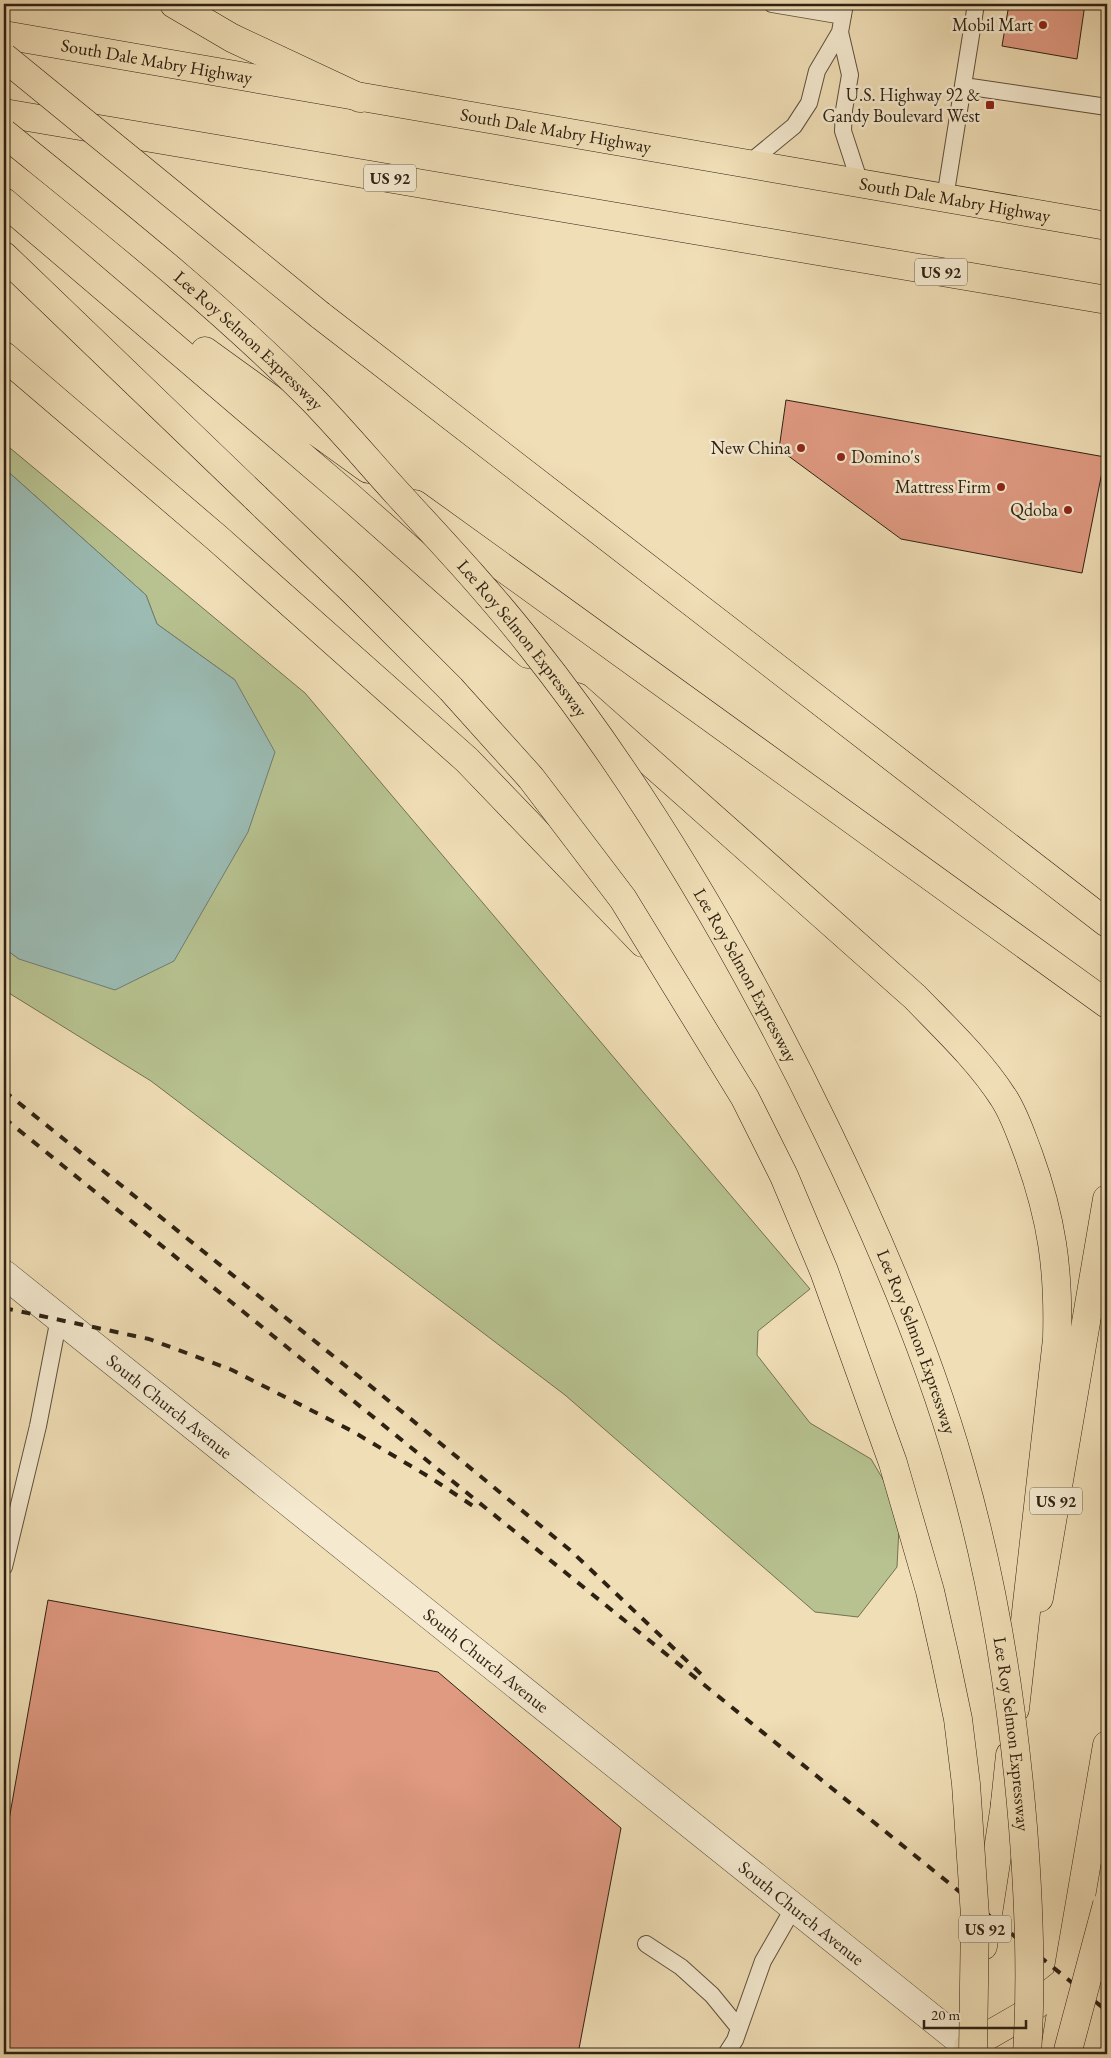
<svg xmlns="http://www.w3.org/2000/svg" width="1111" height="2058" font-family="'EB Garamond',serif">
<style>
.green{fill:#b7c290;stroke:#727252}
.water{fill:#9bbbb3;stroke:#6f7d73}
.building{fill:#e09a82;stroke:#2d2113}
.lines{fill:none;stroke-linecap:round;stroke-linejoin:round}
.lane-casing{stroke:#5e503c;stroke-width:18}
.street-casing{stroke:#5e503c;stroke-width:29}
.primary-casing{stroke:#2d2113;stroke-width:29}
.highway-casing{stroke:#2d2113;stroke-width:29}
.lane{stroke:#f5ead0;stroke-width:16}
.street{stroke:#f5ead0;stroke-width:28}
.primary{stroke:#f0deb6;stroke-width:28}
.highway{stroke:#f0deb6;stroke-width:28}
.rail{stroke:#2d2113;stroke-width:4;stroke-dasharray:9 9;stroke-linecap:butt}
.highway-bridge-casing{stroke:#2d2113;stroke-width:29;stroke-linecap:butt}
.highway-bridge{stroke:#f0deb6;stroke-width:28}
.poi-dot{fill:#8f2418;stroke:#f5ead0;stroke-width:2}
.labels{text-anchor:middle;stroke-width:5;stroke-linejoin:round;paint-order:stroke}
.shield{fill:#f5ead0;stroke:#695d4c;stroke-width:1}
.shield-label{font-size:16px;font-weight:bold;fill:#2d2113}
.poi-label{font-size:18px;fill:#2d2113;stroke:#f5ead0;text-anchor:end}
.street-label{font-size:18px;fill:#2d2113;stroke:#f5ead0}
</style>
<rect width="100%" height="100%" fill="#f0deb6"/>
<filter id="stains"><feTurbulence type="fractalNoise" baseFrequency=".004" numOctaves="4"/><feColorMatrix values="0 0 0 0 .2 0 0 0 0 .09 0 0 0 0 .02 0 0 0 .5 -.17"/></filter>
<radialGradient id="worn" r=".72"><stop offset=".6" stop-color="#630" stop-opacity="0"/><stop offset="1" stop-color="#630" stop-opacity=".3"/></radialGradient>
<path class="green" d="M4 443 305 693 810 1289 758 1331 757 1355 810 1423 871 1459 900 1508 897 1567 858 1617 815 1612 565 1395 151 1081 4 990V948L19 959 235 680 157 624 146 595 4 468Z"/>
<path class="water" d="M4 468 146 595 157 624 235 680 275 752 248 832 174 961 115 990 19 959 4 948Z"/>
<path class="building" d="M1009 4H1085L1077 59 1002 46Z
M786 400 1105 457 1082 573 901 539 779 449Z
M48 1600 438 1672 621 1828 578 2054H4V1848Z"/>
<g class="lines">
<defs>
<path id="lane" d="M772 4 843 16
M840 32 850 75 844 110 843 131 860 183
M964 86 1107 107
M748 164 794 126 809 103 817 71 840 32 845 4
M945 198 976 4
M4 1567 38 1426 59 1318
M646 1944 681 1967 712 1995 739 2028
M726 2054 735 2040 763 1961 794 1907"/>
<g id="street">
<path id="s1" d="M4 1274 968 2047"/>
</g>
<g id="primary">
<path id="s2" d="M4 35 1107 226"/>
<path d="M4 113 1107 300"/>
<path d="M1039 1598 1107 1199"/>
<path d="M983 1946 1009 1779"/>
<path d="M974 2054 968 2047 1022 2016 1068 1979"/>
<path d="M1054 2054 1107 1745"/>
</g>
<path id="highway" d="M174 4 232 38 360 98
M4 202 350 497 528 654
M4 256 256 498
M320 315 1107 923
M205 351 368 469
M4 356 217 538 467 760 643 943
M415 504 1107 1004
M577 697 915 997C946 1029 979 1060 1003 1097 1014 1113 1021 1135 1028 1153 1052 1219 1059 1269 1057 1339L1015 1709
M1005 1803 1010 1755"/>
</defs>
<use href="#lane" class="lane-casing"/>
<use href="#street" class="street-casing"/>
<use href="#primary" class="primary-casing"/>
<use href="#highway" class="highway-casing"/>
<use href="#lane" class="lane"/>
<use href="#street" class="street"/>
<use href="#primary" class="primary"/>
<use href="#highway" class="highway"/>
<path class="rail" d="M4 1091 378 1392 570 1550 704 1677
M4 1118 1107 2011
M4 1308 149 1339 232 1370 352 1431 431 1478 473 1506"/>
<defs>
<g id="highway-bridge">
<path d="M4 57 320 315"/>
<path id="s3" d="M4 133C110 219 217 303 313 400 342 430 369 462 397 493 443 543 490 593 532 647 650 796 745 961 827 1131 880 1240 928 1352 961 1469 995 1586 1013 1706 1023 1827 1029 1903 1032 1978 1027 2054"/>
<path d="M256 498 353 591 451 689 531 778 623 899 745 1098 784 1176 824 1271 893 1463 930 1591 945 1657 958 1719 966 1784 975 1916 973 2054"/>
<path d="M1067 2054 1107 1904"/>
</g>
</defs>
<use href="#highway-bridge" class="highway-bridge-casing"/>
<use href="#highway-bridge" class="highway-bridge"/>
</g>
<g class="poi-dot">
<circle cx="1043" cy="25" r="5"/>
<rect x="985" y="100" width="10" height="10" rx="2.5"/>
<circle cx="801" cy="448" r="5"/>
<circle cx="841" cy="457" r="5"/>
<circle cx="1001" cy="487" r="5"/>
<circle cx="1068" cy="510" r="5"/>
</g>
<g class="labels">
<g class="shield">
<rect x="364" y="164.5" width="52" height="27" rx="4"/>
<rect x="915" y="258.5" width="52" height="27" rx="4"/>
<rect x="1030" y="1487.5" width="52" height="27" rx="4"/>
<rect x="959" y="1915.5" width="52" height="27" rx="4"/>
</g>
<g class="shield-label">
<text x="390" y="184">US 92</text>
<text x="941" y="278">US 92</text>
<text x="1056" y="1507">US 92</text>
<text x="985" y="1935">US 92</text>
</g>
<g class="poi-label">
<text x="1033" y="31">Mobil Mart</text>
<text x="980" y="101">U.S. Highway 92 &amp;<tspan x="980" dy="21">Gandy Boulevard West</tspan></text>
<text x="791" y="454">New China</text>
<text x="851" y="463" text-anchor="start">Domino's</text>
<text x="991" y="493">Mattress Firm</text>
<text x="1058" y="516">Qdoba</text>
</g>
<g class="street-label">
<text dy="6" stroke="none"><textPath href="#s2" startOffset="155">South Dale Mabry Highway</textPath></text>
<text dy="6" stroke="none"><textPath href="#s2" startOffset="560">South Dale Mabry Highway</textPath></text>
<text dy="6" stroke="none"><textPath href="#s2" startOffset="965">South Dale Mabry Highway</textPath></text>
<text dy="6" stroke="none"><textPath href="#s3" startOffset="321">Lee Roy Selmon Expressway</textPath></text>
<text dy="6" stroke="none"><textPath href="#s3" startOffset="726">Lee Roy Selmon Expressway</textPath></text>
<text dy="6" stroke="none"><textPath href="#s3" startOffset="1131">Lee Roy Selmon Expressway</textPath></text>
<text dy="6" stroke="none"><textPath href="#s3" startOffset="1536">Lee Roy Selmon Expressway</textPath></text>
<text dy="6" stroke="none"><textPath href="#s1" startOffset="212">South Church Avenue</textPath></text>
<text dy="6" stroke="none"><textPath href="#s1" startOffset="618">South Church Avenue</textPath></text>
<text dy="6" stroke="none"><textPath href="#s3" startOffset="1941">Lee Roy Selmon Expressway</textPath></text>
<text dy="6" stroke="none"><textPath href="#s1" startOffset="1022">South Church Avenue</textPath></text>
</g>
</g>
<rect width="1111" height="2058" fill="none" stroke="#f0deb6" stroke-width="20"/>
<rect x="5" y="5" width="1101" height="2048" fill="none" stroke="#2d2113" stroke-width="2.5"/>
<rect x="10" y="10" width="1091" height="2038" fill="none" stroke="#2d2113"/>
<path d="M924 2020v8h102v-8" fill="none" stroke="#2d2113" stroke-width="2.5"/>
<text x="931" y="2020" font-size="15" fill="#2d2113" stroke="#f5ead0" stroke-width="4" paint-order="stroke">20 m</text>
<rect width="100%" height="100%" filter="url(#stains)"/>
<rect width="100%" height="100%" fill="url(#worn)"/>
</svg>
